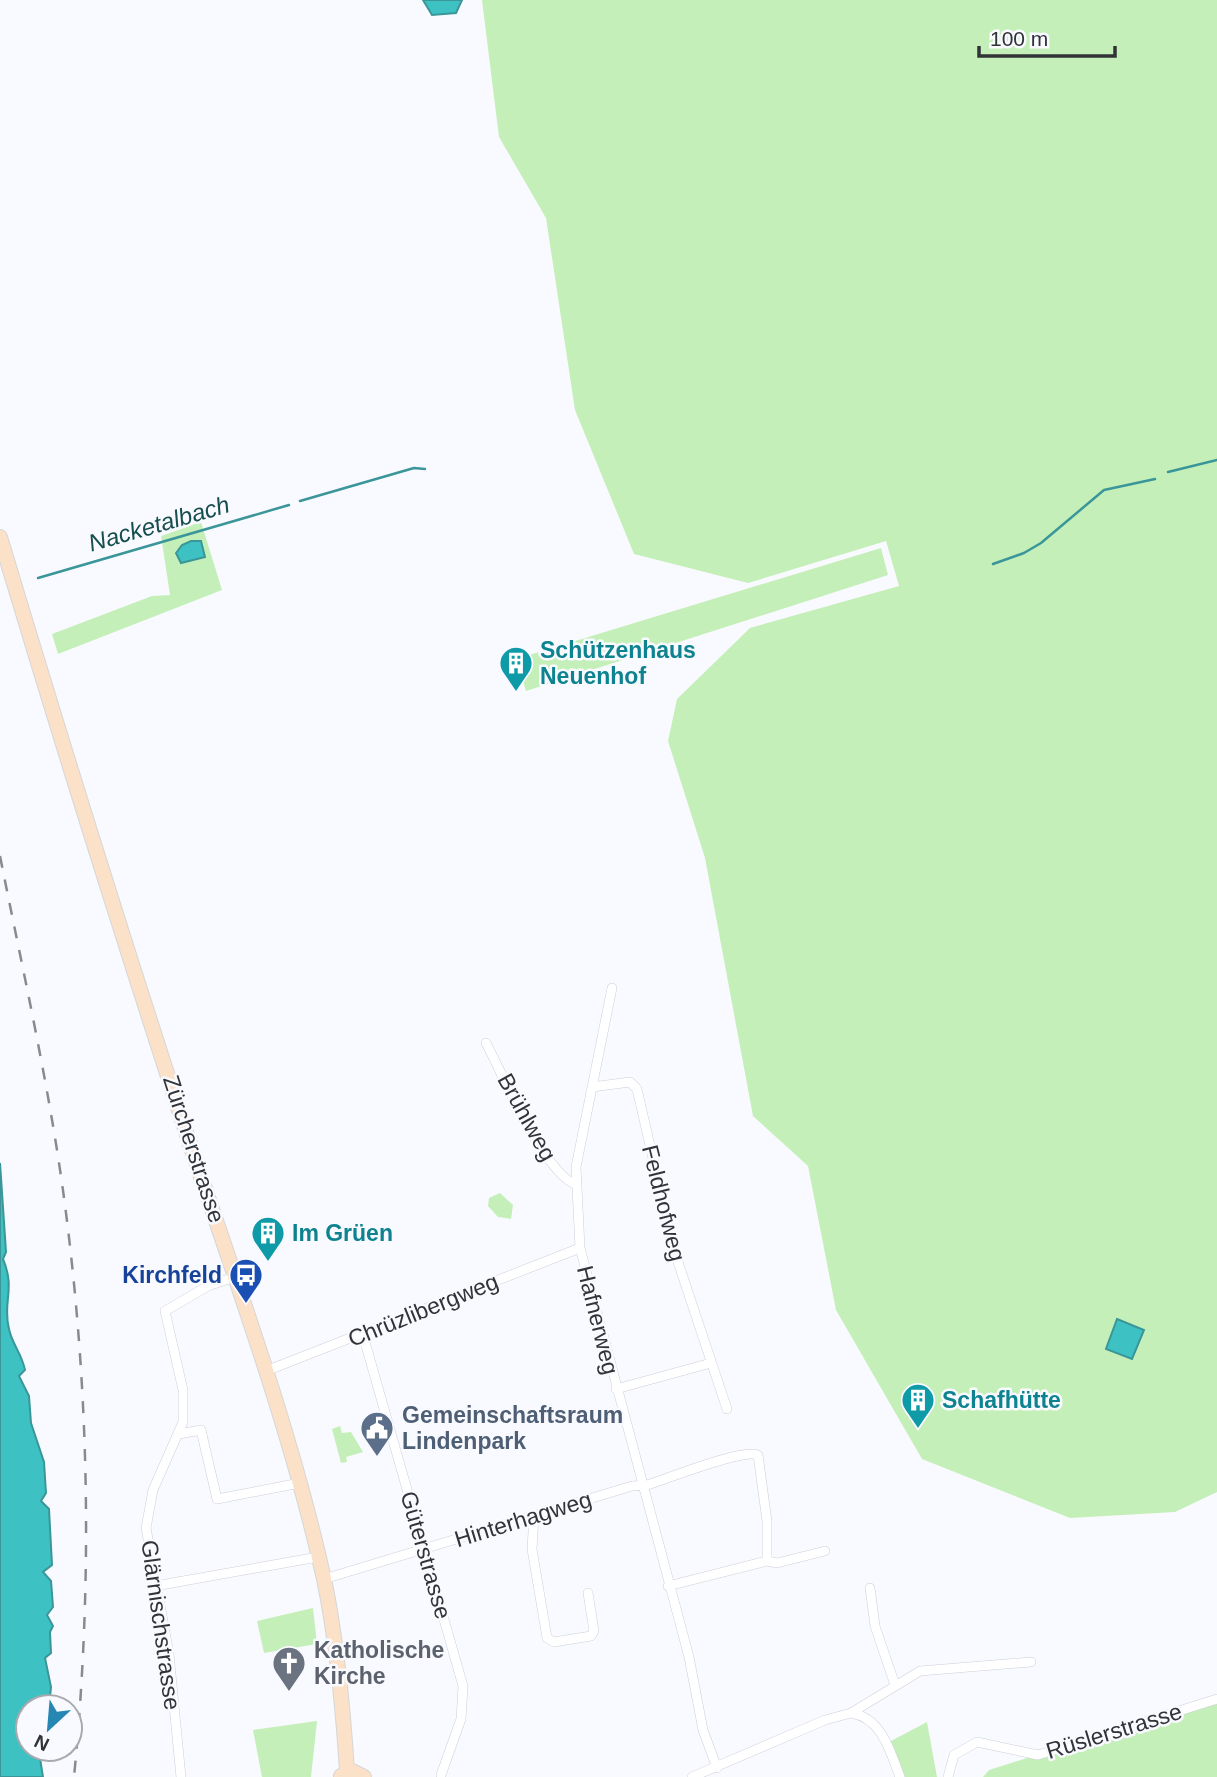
<svg xmlns="http://www.w3.org/2000/svg" width="1217" height="1777" font-family="Arial,sans-serif">
<style>
.green{fill:#c5efb8}
.water{fill:#3ec1c2;stroke:#3a9698;stroke-width:2}
.lines{fill:none;stroke-linecap:round;stroke-linejoin:round}
.stream{stroke:#3a9698;stroke-width:2.5}
.minor-casing{stroke:#cccfd9;stroke-width:10}
.primary-casing{stroke:#d6d6d7;stroke-width:16}
.minor{stroke:#fff;stroke-width:9}
.primary{stroke:#fae1c8;stroke-width:14}
.rail{stroke:#898a8e;stroke-width:2.5;stroke-dasharray:12 12;stroke-linecap:butt}
.labels{text-anchor:middle;stroke-width:5;stroke-linejoin:round;paint-order:stroke}
.culture-label{font-size:23px;font-weight:bold;fill:#0d838f;stroke:#f9faff;text-anchor:start}
.street-label{font-size:23px;fill:#323337;stroke:#f9faff}
.transit-label{font-size:23px;font-weight:bold;fill:#164399;stroke:#f9faff;text-anchor:end}
.service-label{font-size:23px;font-weight:bold;fill:#4e5e75;stroke:#f9faff;text-anchor:start}
.worship-label{font-size:23px;font-weight:bold;fill:#5b616d;stroke:#f9faff;text-anchor:start}
.water-label{font-size:24px;font-style:italic;fill:#174e4e;stroke:#f9faff}
</style>
<rect width="100%" height="100%" fill="#f9faff"/>
<path class="green" d="M482 0H1217V1492L1175 1512 1070 1518 922 1459 836 1310 808 1166 753 1116 705 858 668 741 677 699 750 628 899 586 886 541 748 583 634 554 575 410 546 218 499 137Z
M201 522 222 590 58 654 52 634 152 596 170 595 161 536Z
M881 548 888 575 526 691 516 659Z
M500 1193 513 1205 511 1219 498 1217 488 1206 489 1198Z
M340 1426 342 1433 351 1432 363 1452 346 1457 347 1462 341 1463 332 1429Z
M313 1608 317 1644 264 1653 257 1621Z
M1217 1698V1777H983L989 1770Z
M317 1721 311 1777H262L253 1730Z
M927 1722 937 1777H904L889 1742Z"/>
<path class="water" d="M423 0H462L456 13 432 15Z
M191 541H201L205 557 181 563 176 553 182 545Z
M0 1163 6 1252 3 1259C16 1290 2 1302 9 1329 12 1344 22 1354 25 1370L19 1376 29 1396 31 1423 44 1462 46 1493 41 1501 49 1509 52 1565 43 1572 51 1581 53 1607 47 1615 53 1626 50 1632 51 1653 45 1658 51 1687 49 1707H28V1749H43L39 1752 43 1777H0Z
M1117 1319 1144 1330 1132 1359 1106 1349Z"/>
<g class="lines">
<path class="stream" d="M1168 472 1217 460
M300 501 414 468 425 469
M993 564 1024 553 1041 543 1104 490 1155 479
M38 578 289 505"/>
<defs>
<path id="minor" d="M612 988 576 1167 580 1248 689 1657 703 1730 717 1768
M486 1043C503 1075 544 1172 575 1184
M592 1087 630 1082 637 1089 674 1250 727 1409
M363 1335 463 1686 461 1719 441 1775
M266 1371 580 1248
M616 1389 711 1363
M179 1434 201 1430 217 1499 300 1483
M534 1516 532 1549 547 1638 554 1642 591 1636 594 1631 588 1593
M767 1561 777 1563 825 1551
M324 1579 632 1486 647 1485C667 1479 743 1448 758 1455L767 1521V1561L668 1586
M155 1586 318 1557
M870 1588 875 1626 895 1685
M851 1713C882 1718 890 1751 900 1777
M181 1777 169 1654 146 1528 153 1490 183 1422V1390L165 1311 208 1286 237 1276
M692 1777 825 1720 851 1713 920 1671 1031 1662
M948 1777 954 1755 977 1742 1038 1755 1217 1699"/>
<path id="primary" d="M0 537C60 737 122 936 187 1135 236 1282 290 1427 324 1579 337 1641 343 1708 347 1771
M341 1776 352 1771 364 1777"/>
</defs>
<use href="#minor" class="minor-casing"/>
<use href="#primary" class="primary-casing"/>
<use href="#minor" class="minor"/>
<use href="#primary" class="primary"/>
<path class="rail" d="M0 856C24 977 52 1098 67 1221 90 1406 92 1592 74 1777"/>
</g>
<defs>
<symbol id="building-pin" viewBox="-11 -11 22 30"><path d="M0 17L-7.5 6A9.5 9.5 0 1 1 7.5 6Z" fill="#0f9aa8" stroke="#f9faff"/><path d="M-4-6H4V6H1V3H-1V6H-4ZM-2.5-4.3h1.7v1.8h-1.7ZM.8-4.3h1.7v1.8H.8ZM-2.5-1h1.7V.8h-1.7ZM.8-1h1.7V.8H.8Z" fill="#fff"/></symbol>
<symbol id="bus-pin" viewBox="-11 -11 22 30"><path d="M0 17L-7.5 6A9.5 9.5 0 1 1 7.5 6Z" fill="#1a4fb4" stroke="#f9faff"/><path d="M-5-6H5V4H4V6H2V4H-2V6H-4V4H-5ZM-3.5-4V0h7V-4ZM-3.5 1.2v1.5H-2V1.2ZM2 1.2v1.5H3.5V1.2Z" fill="#fff"/></symbol>
<symbol id="civic-pin" viewBox="-11 -11 22 30"><path d="M0 17L-7.5 6A9.5 9.5 0 1 1 7.5 6Z" fill="#5c6f8a" stroke="#f9faff"/><path d="M-.6-6.5H3V-4.5H.6V-3L4-1V1h2V6H-6V1h2V-1L-.6-3ZM-1.2 2.5V6h2.4V2.5Z" fill="#fff"/></symbol>
<symbol id="church-pin" viewBox="-11 -11 22 30"><path d="M0 17L-7.5 6A9.5 9.5 0 1 1 7.5 6Z" fill="#6b7280" stroke="#f9faff"/><path d="M-1.2-6h2.4v3.5h3.3v2.4h-3.3V6h-2.4V-.1h-3.3v-2.4h3.3Z" fill="#fff"/></symbol>
</defs>
<g fill-rule="evenodd">
<use href="#building-pin" x="497" y="644" width="38" height="52"/>
<use href="#building-pin" x="249" y="1214" width="38" height="52"/>
<use href="#bus-pin" x="227" y="1256" width="38" height="52"/>
<use href="#building-pin" x="899" y="1381" width="38" height="52"/>
<use href="#civic-pin" x="358" y="1409" width="38" height="52"/>
<use href="#church-pin" x="270" y="1644" width="38" height="52"/>
</g>
<g class="labels">
<g class="culture-label">
<text x="540" y="658">Schützenhaus<tspan x="540" dy="26">Neuenhof</tspan></text>
<text x="292" y="1241">Im Grüen</text>
<text x="942" y="1408">Schafhütte</text>
</g>
<g class="street-label">
<text transform="translate(527 1117) rotate(61)" y="8">Brühlweg</text>
<text transform="translate(194 1149) rotate(72)" y="8">Zürcherstrasse</text>
<text transform="translate(664 1203) rotate(76)" y="8">Feldhofweg</text>
<text transform="translate(423 1310) rotate(-22)" y="8">Chrüzlibergweg</text>
<text transform="translate(598 1320) rotate(76)" y="8">Hafnerweg</text>
<text transform="translate(523 1519) rotate(-17)" y="8">Hinterhagweg</text>
<text transform="translate(426 1555) rotate(74)" y="8">Güterstrasse</text>
<text transform="translate(161 1625) rotate(82)" y="8">Glärnischstrasse</text>
<text transform="translate(1114 1731) rotate(-17)" y="8">Rüslerstrasse</text>
</g>
<g class="transit-label">
<text x="222" y="1283">Kirchfeld</text>
</g>
<g class="service-label">
<text x="402" y="1423">Gemeinschaftsraum<tspan x="402" dy="26">Lindenpark</tspan></text>
</g>
<g class="worship-label">
<text x="314" y="1658">Katholische<tspan x="314" dy="26">Kirche</tspan></text>
</g>
<g class="water-label">
<text transform="translate(159 524) rotate(-16)" y="8">Nacketalbach</text>
</g>
</g>
<g transform="translate(49 1728) rotate(206)"><circle r="33" fill="#f9faff" stroke="#a9aaaf" stroke-width="2"/>
<path d="M0-5L12 26L0 18L-12 26Z" fill="#2688b2"/>
<text y="-10" font-size="19" font-weight="bold" text-anchor="middle" fill="#323337">N</text>
</g>
<path d="M979 46v10h136v-10" fill="none" stroke="#323337" stroke-width="3.5"/>
<text x="990" y="46" font-size="21" fill="#323337" stroke="#f9faff" stroke-width="5" paint-order="stroke">100 m</text>
</svg>
